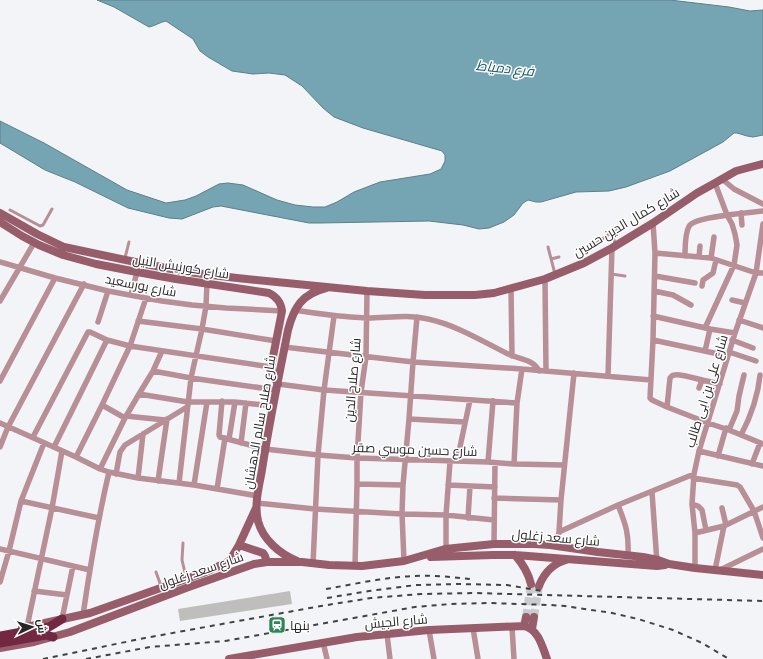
<svg xmlns="http://www.w3.org/2000/svg" width="763" height="659" font-family="'Zilla Slab',Cairo,serif">
<style>
.water{fill:#75a5b2;stroke:#5e7f89}
.building{fill:#c0bdbd}
.lines{fill:none;stroke-linecap:round;stroke-linejoin:round}
.secondary-tunnel{stroke:#cacbce;stroke-width:8;stroke-dasharray:8 4;stroke-linecap:butt}
.service{stroke:#b88e97;stroke-width:3}
.minor{stroke:#b88e97;stroke-width:5.5}
.secondary{stroke:#975d6b;stroke-width:8}
.trunk{stroke:#722840;stroke-width:9}
.rail{stroke:#414243;stroke-width:2;stroke-dasharray:5 5;stroke-linecap:butt}
.labels{text-anchor:middle;stroke-width:3;stroke-linejoin:round;paint-order:stroke}
.street-label{font-size:13px;fill:#272728;stroke:#fff}
.poi-label{font-size:13px;fill:#272728;stroke:#fff;text-anchor:start}
.water-label{font-size:14px;font-style:italic;fill:#145665;stroke:#fff}
</style>
<rect width="100%" height="100%" fill="#f3f4f7"/>
<path class="water" d="M97 0H670L729 7 750 11 763 10V135L753 137 747 136 737 133H734L723 142 670 171 626 187 609 191 576 192 541 202H536L528 200 523 203 514 215 504 222 489 228 479 229 463 225 429 221 320 223H309L221 206 213 207 182 219 169 218 128 208 75 182 45 170 0 143V121L44 143 127 190 166 203 185 200 196 196 219 184 228 183 243 185 277 200 295 205 313 207H325L337 202 354 192 380 182 430 174 441 169 445 161V155L442 151 363 128 334 117 323 108 302 86 285 75 269 73 253 74 232 71 208 57 200 51 193 39 166 21C160 22 155 26 149 27L114 7Z"/>
<path class="building" d="M290 591 292 604 180 621 178 609Z"/>
<g class="lines">
<path class="secondary-tunnel" d="M526 617 531 584
M534 617 539 586"/>
<path class="service" d="M10 210 40 226 43 225 52 209
M610 233 616 244
M597 243 617 228
M548 247 555 274
M125 258 129 242
M551 259 559 257
M611 274 625 276
M183 543 182 560 186 577
M156 572 161 586"/>
<path class="minor" d="M722 179 734 189 763 204
M741 213 742 225
M653 223 655 253 653 340 650 398 652 400 667 407 708 423 729 430 763 444
M655 253 711 258 756 273H763
M685 256C685 248 685 231 690 225 698 216 750 213 763 211
M699 257 700 246
M711 258 714 237
M0 262 55 278 108 291 162 301 192 305 226 308 282 311
M655 276 695 283
M545 279 546 371
M702 286 703 280 713 273 716 260
M511 288 512 356
M654 291 673 295 691 305
M131 295 137 272
M732 300 745 303
M0 301 34 243
M294 310C319 314 343 317 367 318 387 318 408 314 428 319 456 325 482 341 508 354 519 359 533 359 539 371
M653 316 710 329 735 333
M739 320 763 328
M138 321 202 329 276 341
M98 322 108 291
M705 328 734 265 737 245 735 234 732 224 727 215 715 183
M653 340 728 356
M732 340 753 348
M284 347 413 362 522 369 651 380
M705 351 710 329
M729 352 756 361
M153 371 191 378 276 390
M608 376 612 248
M0 381 55 278
M278 384 324 390 517 403
M699 388 702 380 720 384
M139 394 188 402H235L273 406
M222 401 219 435 220 437 265 449 318 455 357 458 488 462 514 464 564 465
M102 405 125 418
M667 407 670 378C671 378 671 376 672 376 676 372 697 379 702 380
M126 416 165 420
M409 419 465 422
M0 423 76 457 100 469 109 472 138 478 194 485 258 496
M729 430 737 411 739 396 744 375
M741 435C751 416 758 396 760 375
M33 437 88 332H90L107 340 130 346 271 367
M229 439 235 402
M241 443 246 403
M0 447 8 427 84 284
M54 447 107 340
M699 451 763 466
M718 456 726 428
M76 457 102 405 130 346 146 298
M457 461 470 400
M488 462 493 401
M514 464 517 403 522 369
M752 464 760 443
M100 469 125 418 139 394 153 371 162 351
M116 474 120 452 125 445 187 407
M138 478 143 434
M693 478 737 485 740 487 754 511 763 538
M158 481 167 419
M179 483 191 378 202 329 206 306 207 283
M357 484 403 485
M194 485 207 402
M448 485 495 487
M217 489 225 438
M652 492 657 563
M494 498 561 500
M21 501 99 518
M257 503 315 509 402 514 446 515 494 520
M692 504 698 506 702 510 706 530
M618 505C626 525 629 534 628 555
M722 508 726 525
M468 518 470 486
M559 532 618 505 694 474
M695 533 724 526 763 507
M494 544 495 463
M556 546 559 532 561 500 574 373
M0 549 90 570
M446 552V515L450 462
M404 561 402 514 403 485 409 419 413 362 417 317
M313 564 318 455 324 390 334 316
M355 566 357 484V458L361 392 366 357 367 291
M695 568V533L692 504 694 474 699 451 735 333 756 273 763 224
M715 570 724 526
M720 570 763 549
M0 582 9 551 21 501 44 443
M34 591 67 595
M83 615C90 567 98 519 109 472
M62 619 73 566
M27 627 52 508 62 451
M512 627 514 659
M473 628 478 659
M429 630 434 659
M387 634 390 659
M323 642 327 659"/>
<path class="secondary" d="M0 213 37 234 64 247 140 263 182 271 203 274 237 278 367 291 425 295H475L494 293 545 279 584 263 612 248 653 223 697 193 715 183 736 171 747 168 763 164
M0 222 22 236 39 245 63 255 96 264 137 272 176 279 269 293C277 297 281 302 282 311L271 367 272 373 278 384
M239 545 263 553 265 556 267 562
M515 555C523 564 528 572 531 584
M431 557 493 555H515L657 566 665 565
M297 561C280 554 263 540 258 521 254 504 259 487 262 470 269 423 279 376 288 330 294 307 302 294 326 288
M539 586C544 573 552 564 566 560
M524 626 526 617
M22 628 90 613 203 573 226 563 230 560 239 545 256 508
M532 629 534 617
M0 648 34 642 70 632 186 588 254 564 267 562H302L329 565 362 566 404 561 445 549 494 544H534L550 545 598 552 643 557 658 560 669 564 695 568 763 575
M229 659 357 637 429 630 524 626C539 630 542 646 547 659"/>
<path class="trunk" d="M0 636 49 627 54 624 62 619
M0 643 46 635 53 637"/>
<path class="rail" d="M326 589C355 584 385 577 415 576 433 575 452 577 470 579
M327 598 369 591 416 585 458 584 507 585 542 591
M43 659 145 638 321 606 371 598 421 594 474 593 763 601
M86 659 150 647 225 641 415 607 451 604 488 603 550 605 565 606 612 613 638 619 673 630 702 643 729 659"/>
</g>
<defs>
<symbol id="station-square" viewBox="-11 -11 22 22"><rect x="-9" y="-9" width="18" height="18" rx="4" fill="#308457" stroke="#fff"/><path d="M-3-6H3Q5-6 5-4V2Q5 4 3 4L4.5 6H3L1.5 4h-3L-3 6H-4.5L-3 4Q-5 4-5 2V-4Q-5-6-3-6ZM-3.5-4v3h7v-3ZM-3.5 1v1.5H-2V1ZM2 1v1.5H3.5V1Z" fill="#fff"/></symbol>
</defs>
<g fill-rule="evenodd">
<use href="#station-square" x="267" y="615" width="20" height="20"/>
</g>
<g class="labels">
<g class="street-label">
<text transform="translate(626 222) rotate(-31)" y="5">شارع كمال الدين حسين</text>
<text transform="translate(181 266) rotate(9)" y="5">شارع كورنيش النيل</text>
<text transform="translate(141 285) rotate(11)" y="5">شارع بورسعيد</text>
<text transform="translate(352 380) rotate(-85)" y="5">شارع صلاح الدين</text>
<text transform="translate(706 391) rotate(-73)" y="5">شارع على بن ابى طالب</text>
<text transform="translate(259 422) rotate(-80)" y="5">شارع صلاح سالم الدهشان</text>
<text transform="translate(415 449) rotate(2)" y="5">شارع حسين موسي صقر</text>
<text transform="translate(556 537) rotate(5)" y="5">شارع سعد زغلول</text>
<text transform="translate(201 570) rotate(-19)" y="5">شارع سعد زغلول</text>
<text transform="translate(396 621) rotate(-5)" y="5">شارع الجيش</text>
</g>
<g class="poi-label">
<text x="290" y="630">بنها</text>
</g>
<g class="water-label">
<text transform="translate(505 68) rotate(6)" y="5">فرع دمياط</text>
</g>
</g>
<g transform="translate(32 627) rotate(86)" stroke="#ffffff" stroke-width="3" paint-order="stroke">
<path d="M0-3L7 15L0 10L-7 15Z" fill="#272728"/>
<text y="-6" font-size="11" font-weight="bold" text-anchor="middle" fill="#272728">ش</text>
</g>
</svg>
